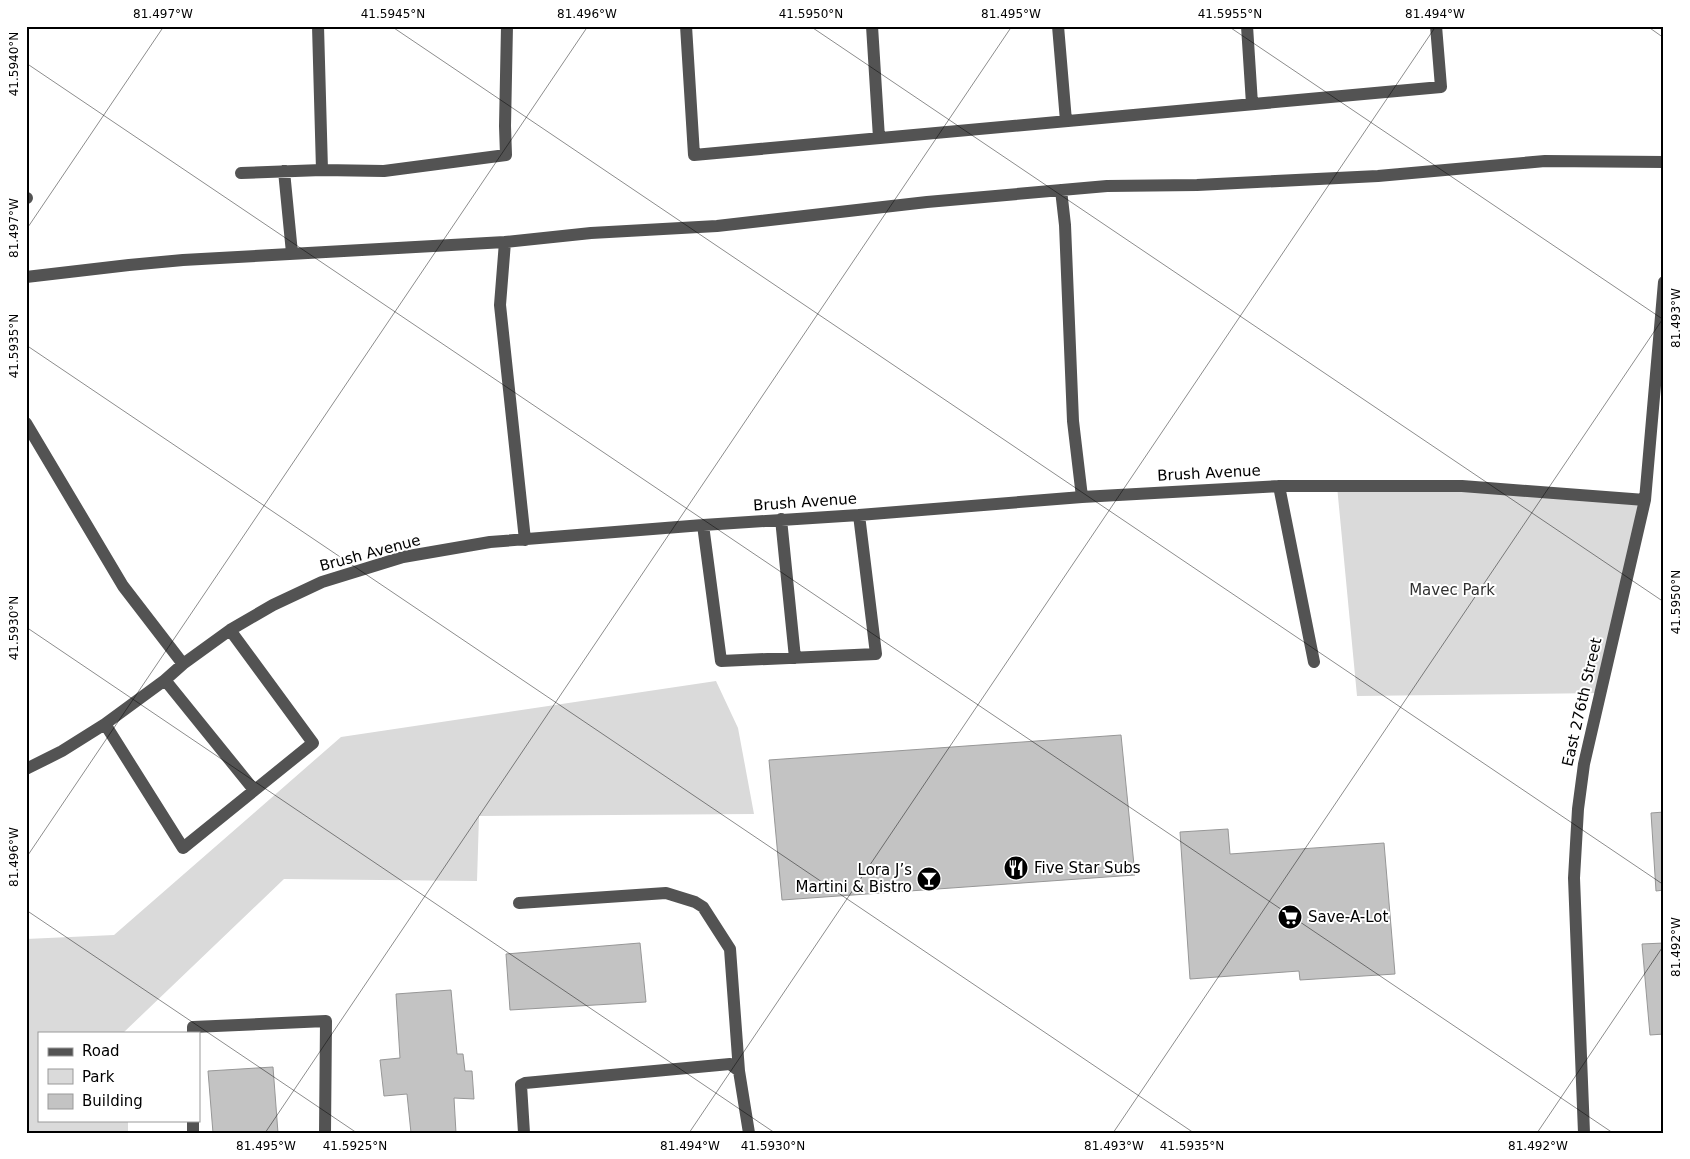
<svg xmlns="http://www.w3.org/2000/svg" width="1690" height="1159" font-family="'DejaVu Sans',sans-serif">
<style>
.green{fill:#dadada}
.building{fill:#c3c3c3;stroke:#979797}
.lines{fill:none;stroke-linecap:round;stroke-linejoin:round}
.minor{stroke:#535353;stroke-width:12}
.ticks{fill:none;stroke:#000;stroke-width:1;stroke-opacity:0.45}
.labels{text-anchor:middle;stroke-width:4;stroke-linejoin:round;paint-order:stroke}
.street-label{font-size:15px;fill:#000;stroke:#fff}
.park-label{font-size:15px;fill:#313131;stroke:#fff}
.poi-label{font-size:15px;fill:#000;stroke:#fff;text-anchor:start}
.neatline{fill:none;stroke:#000;stroke-width:2}
.ticks-label{font-size:12px;text-anchor:middle;fill:#000}
</style>
<rect width="100%" height="100%" fill="#fff"/>
<path class="green" d="M1337 486 1645 500 1601 693 1357 696Z
M716 681 738 728 754 814 479 816 477 881 284 879 123 1033H39V1120H128V1133H26V939L114 935 341 737Z"/>
<path class="building" d="M1121 735 1135 875 782 900 769 760Z
M1664 812V890L1656 891 1651 813Z
M1228 829 1230 854 1384 843 1395 974 1300 980 1299 971 1190 979 1180 832Z
M640 943 646 1002 510 1010 506 954Z
M1664 943V1034L1650 1035 1642 944Z
M451 990 457 1054H463L465 1071H472L474 1099 454 1098 456 1133H411L407 1094 384 1096 380 1060 400 1058 396 994Z
M273 1067 278 1133H213L208 1071Z"/>
<g class="lines">
<path class="minor" d="M318 26 322 170
M686 26 694 155 1441 87 1436 26
M872 26 879 138
M1058 26 1066 121
M1247 26 1252 104
M284 171 292 253
M241 173 322 170 384 171 506 155 505 126 507 26
M1061 190 1065 225 1073 421 1082 497
M26 198H27
M505 242 591 233 717 226 927 202 1107 186 1197 185 1378 176 1545 161 1664 162
M26 277 129 265 183 260 505 242 500 305 525 540
M26 423 123 586 183 664
M1279 486 1314 662
M781 519 795 658
M703 525 721 661 876 654 859 515
M165 680 254 790
M105 724 183 848 313 743 230 630
M26 769 62 751 105 724 165 680 183 664 230 630 273 605 322 582 403 557 490 542 703 525 859 515 1082 497 1279 486H1462L1645 500
M519 903 666 893 695 902 703 907 730 949 739 1071
M193 1033V1027L326 1021 325 1133
M193 1120V1133
M524 1133 521 1085 525 1083 730 1064 739 1071 749 1133
M1584 1133 1574 878 1578 809 1584 764 1645 500 1664 282"/>
</g>
<path class="ticks" d="M391 26 1664 885M810 26 1664 602M1228 26 1664 320M1647 26 1664 38M26 63 1613 1133M26 230 164 26M26 345 1194 1133M26 627 775 1133M26 858 588 26M26 910 357 1133M265 1133 1012 26M689 1133 1436 26M1113 1133 1664 317M1537 1133 1664 945"/>
<defs>
<symbol id="restaurant-disc" viewBox="-11 -11 22 22"><circle r="9.5" fill="#000" stroke="#fff"/><path d="M-5-6h1v4h1v-4h1v4h1v-4h1v5L-1.5 .5V6h-2V.5L-5-1ZM5-6V6H3V1.5H1.5Q1.5-4 5-6Z" fill="#fff"/></symbol>
<symbol id="bar-disc" viewBox="-11 -11 22 22"><circle r="9.5" fill="#000" stroke="#fff"/><path d="M-6-5H6L.8 .8V4.5H3.5V6h-7V4.5H-.8V.8Z" fill="#fff"/></symbol>
<symbol id="supermarket-disc" viewBox="-11 -11 22 22"><circle r="9.5" fill="#000" stroke="#fff"/><path d="M-6-5.5h2.5l.6 2H6L4.5 2H-2.5L-4.4-4H-6ZM-1.5 3.2a1.3 1.3 0 1 0 .1 0ZM3 3.2a1.3 1.3 0 1 0 .1 0Z" fill="#fff"/></symbol>
</defs>
<g fill-rule="evenodd">
<use href="#restaurant-disc" x="1002" y="854" width="28" height="28"/>
<use href="#bar-disc" x="915" y="865" width="28" height="28"/>
<use href="#supermarket-disc" x="1276" y="903" width="28" height="28"/>
</g>
<g class="labels">
<g class="street-label">
<text transform="translate(1209 473) rotate(-3)" y="5">Brush Avenue</text>
<text transform="translate(805 502) rotate(-4)" y="5">Brush Avenue</text>
<text transform="translate(370 553) rotate(-15)" y="5">Brush Avenue</text>
<text transform="translate(1582 702) rotate(-77)" y="5">East 276th Street</text>
</g>
<g class="park-label">
<text x="1452" y="595">Mavec Park</text>
</g>
<g class="poi-label">
<text x="1034" y="873">Five Star Subs</text>
<text x="912" y="875" text-anchor="end">Lora J’s<tspan x="912" dy="17">Martini &amp; Bistro</tspan></text>
<text x="1308" y="922">Save-A-Lot</text>
</g>
</g>
<rect width="1690" height="1159" fill="none" stroke="#ffffff" stroke-width="55"/>
<rect x="38" y="1032" width="162" height="90" fill="#ffffff" stroke="#999999"/>
<rect x="48" y="1048" width="25" height="8" fill="#535353" stroke="#999999"/>
<text x="82" y="1056" font-size="15" fill="#000000">Road</text>
<rect x="48" y="1069" width="25" height="15" fill="#dadada" stroke="#999999"/>
<text x="82" y="1082" font-size="15" fill="#000000">Park</text>
<rect x="48" y="1094" width="25" height="15" fill="#c3c3c3" stroke="#999999"/>
<text x="82" y="1106" font-size="15" fill="#000000">Building</text>
<rect x="28" y="28" width="1634" height="1104" class="neatline"/>
<g class="ticks-label">
<text x="163" y="18">81.497°W</text>
<text x="393" y="18">41.5945°N</text>
<text x="587" y="18">81.496°W</text>
<text x="811" y="18">41.5950°N</text>
<text x="1011" y="18">81.495°W</text>
<text x="1230" y="18">41.5955°N</text>
<text x="1435" y="18">81.494°W</text>
<text transform="translate(14 64) rotate(-90)" y="4">41.5940°N</text>
<text transform="translate(14 228) rotate(-90)" y="4">81.497°W</text>
<text transform="translate(1676 318) rotate(-90)" y="4">81.493°W</text>
<text transform="translate(14 346) rotate(-90)" y="4">41.5935°N</text>
<text transform="translate(1676 602) rotate(-90)" y="4">41.5950°N</text>
<text transform="translate(14 628) rotate(-90)" y="4">41.5930°N</text>
<text transform="translate(14 857) rotate(-90)" y="4">81.496°W</text>
<text transform="translate(1676 947) rotate(-90)" y="4">81.492°W</text>
<text x="266" y="1150">81.495°W</text>
<text x="355" y="1150">41.5925°N</text>
<text x="690" y="1150">81.494°W</text>
<text x="773" y="1150">41.5930°N</text>
<text x="1114" y="1150">81.493°W</text>
<text x="1192" y="1150">41.5935°N</text>
<text x="1538" y="1150">81.492°W</text>
</g>
</svg>
